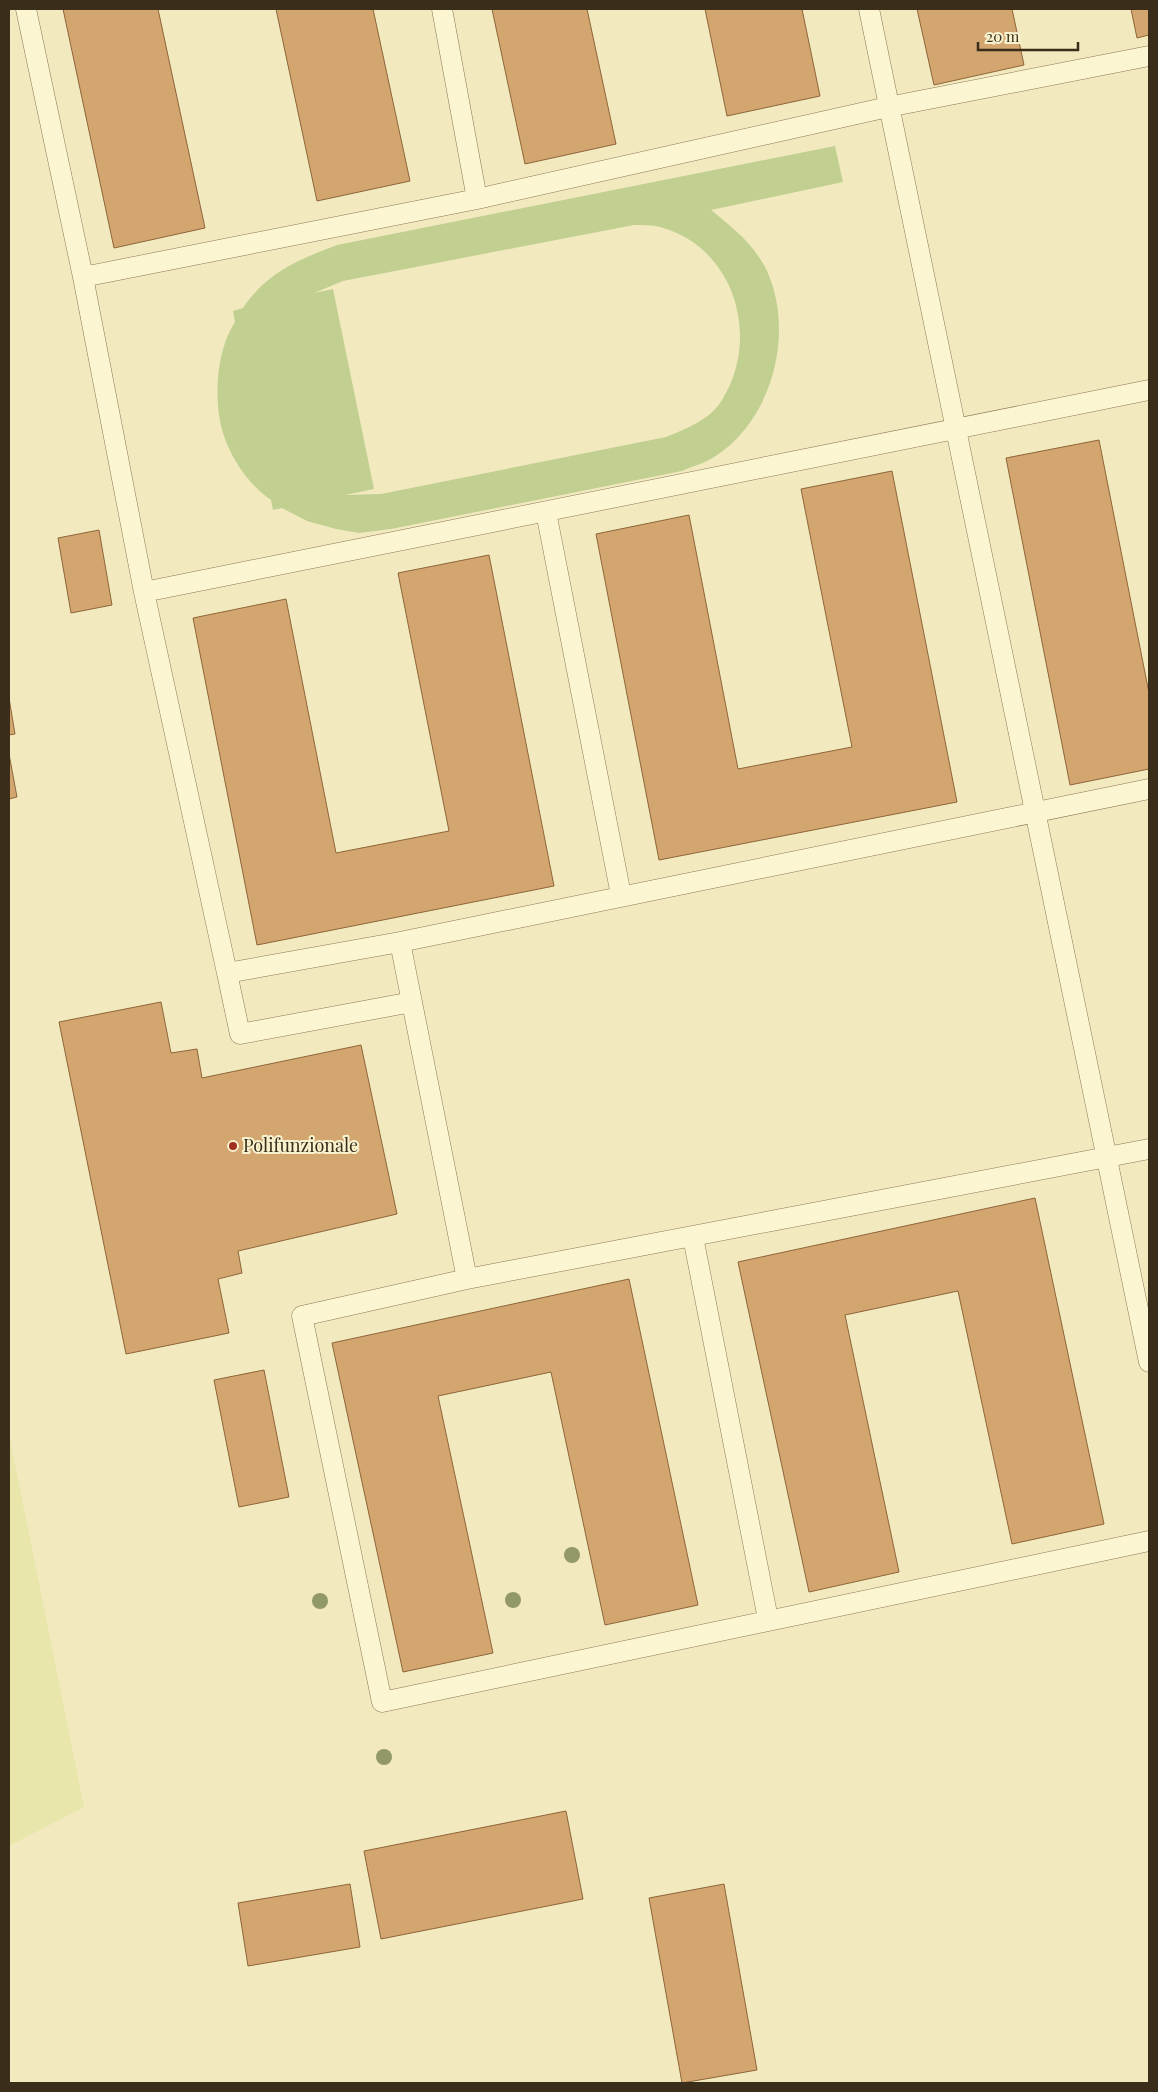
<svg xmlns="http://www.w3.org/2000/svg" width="1158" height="2092" font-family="'Playfair Display',serif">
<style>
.farmland{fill:#e8e6ab}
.green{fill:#c1d091;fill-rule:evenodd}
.building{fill:#d3a670;stroke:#8d6539}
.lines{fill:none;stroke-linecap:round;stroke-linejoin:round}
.lane-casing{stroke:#8c7955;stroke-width:21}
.lane{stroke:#fcf5d2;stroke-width:20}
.tree{fill:#929967}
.poi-dot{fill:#a02f20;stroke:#f8f2ce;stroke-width:2}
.labels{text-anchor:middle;stroke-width:4;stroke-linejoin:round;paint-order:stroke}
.poi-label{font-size:18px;fill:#3a2e1b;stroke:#f8f2ce;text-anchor:start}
</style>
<rect width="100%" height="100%" fill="#f2e9be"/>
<path class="farmland" d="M9 1435 84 1807 9 1846Z"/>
<path class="green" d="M835 146 843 182 711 210C733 228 754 244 767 271 796 335 771 427 707 461 699 465 690 467 682 471L391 529 359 533 336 529 307 521 282 508 273 510 271 500C249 485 231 459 223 433 213 400 216 351 235 322L233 311 243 308C267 272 298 260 337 245ZM634 225C642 225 652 225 660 227 735 247 761 338 722 400 711 419 686 429 666 437L381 494 345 495 374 489 333 289 314 293 343 281Z"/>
<path class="building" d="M63 9H158L205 228 114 248Z
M276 9H373L410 181 317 201Z
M492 9H587L616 144 525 164Z
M705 9H802L820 96 727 116Z
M917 9H1012L1024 65 934 85Z
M1131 9H1149V35L1137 38Z
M1099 440 1149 693V769L1070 785 1006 458Z
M892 471 957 802 659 860 596 534 689 515 738 769 852 747 801 489Z
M99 530 112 605 71 613 58 538Z
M489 555 554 886 257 945 193 618 286 599 336 853 449 831 398 573Z
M9 698 15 734 9 735Z
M9 754 17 797 9 799Z
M161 1002 171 1053 197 1049 202 1078 361 1045 397 1214 238 1251 242 1273 218 1279 229 1333 126 1354 59 1022Z
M1035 1198 1104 1524 1012 1544 958 1291 845 1315 899 1572 809 1592 738 1262Z
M629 1279 698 1605 605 1625 551 1372 438 1396 493 1653 403 1672 332 1343Z
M264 1370 289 1497 239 1507 214 1380Z
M566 1811 583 1899 381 1939 364 1851Z
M350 1884 360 1947 248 1966 238 1903Z
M724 1884 757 2070 682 2083 649 1898Z"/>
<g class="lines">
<defs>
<path id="lane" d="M26 9 83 277 144 592 227 973
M442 9 477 199
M869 9 1149 1362
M83 277 477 199 888 107 1149 56
M546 512 621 895
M144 592 1149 390
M400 942 467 1279
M412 1002 240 1034 227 973 400 942 1149 789
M1149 1149 467 1279 302 1316 382 1702 1149 1541
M693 1237 768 1619"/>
</defs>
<use href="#lane" class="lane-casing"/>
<use href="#lane" class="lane"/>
</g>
<g class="tree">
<circle cx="572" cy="1555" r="8"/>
<circle cx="513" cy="1600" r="8"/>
<circle cx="320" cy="1601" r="8"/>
<circle cx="384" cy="1757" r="8"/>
</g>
<circle class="poi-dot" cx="233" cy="1146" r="5"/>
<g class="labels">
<g class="poi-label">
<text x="243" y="1152">Polifunzionale</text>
</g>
</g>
<rect width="1158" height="2092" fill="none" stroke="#3a2e1b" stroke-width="20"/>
<path d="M978 42v8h100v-8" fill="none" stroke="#3a2e1b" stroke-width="2.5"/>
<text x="986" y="42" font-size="15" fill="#3a2e1b" stroke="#f8f2ce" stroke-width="4" paint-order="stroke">20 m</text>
</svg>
